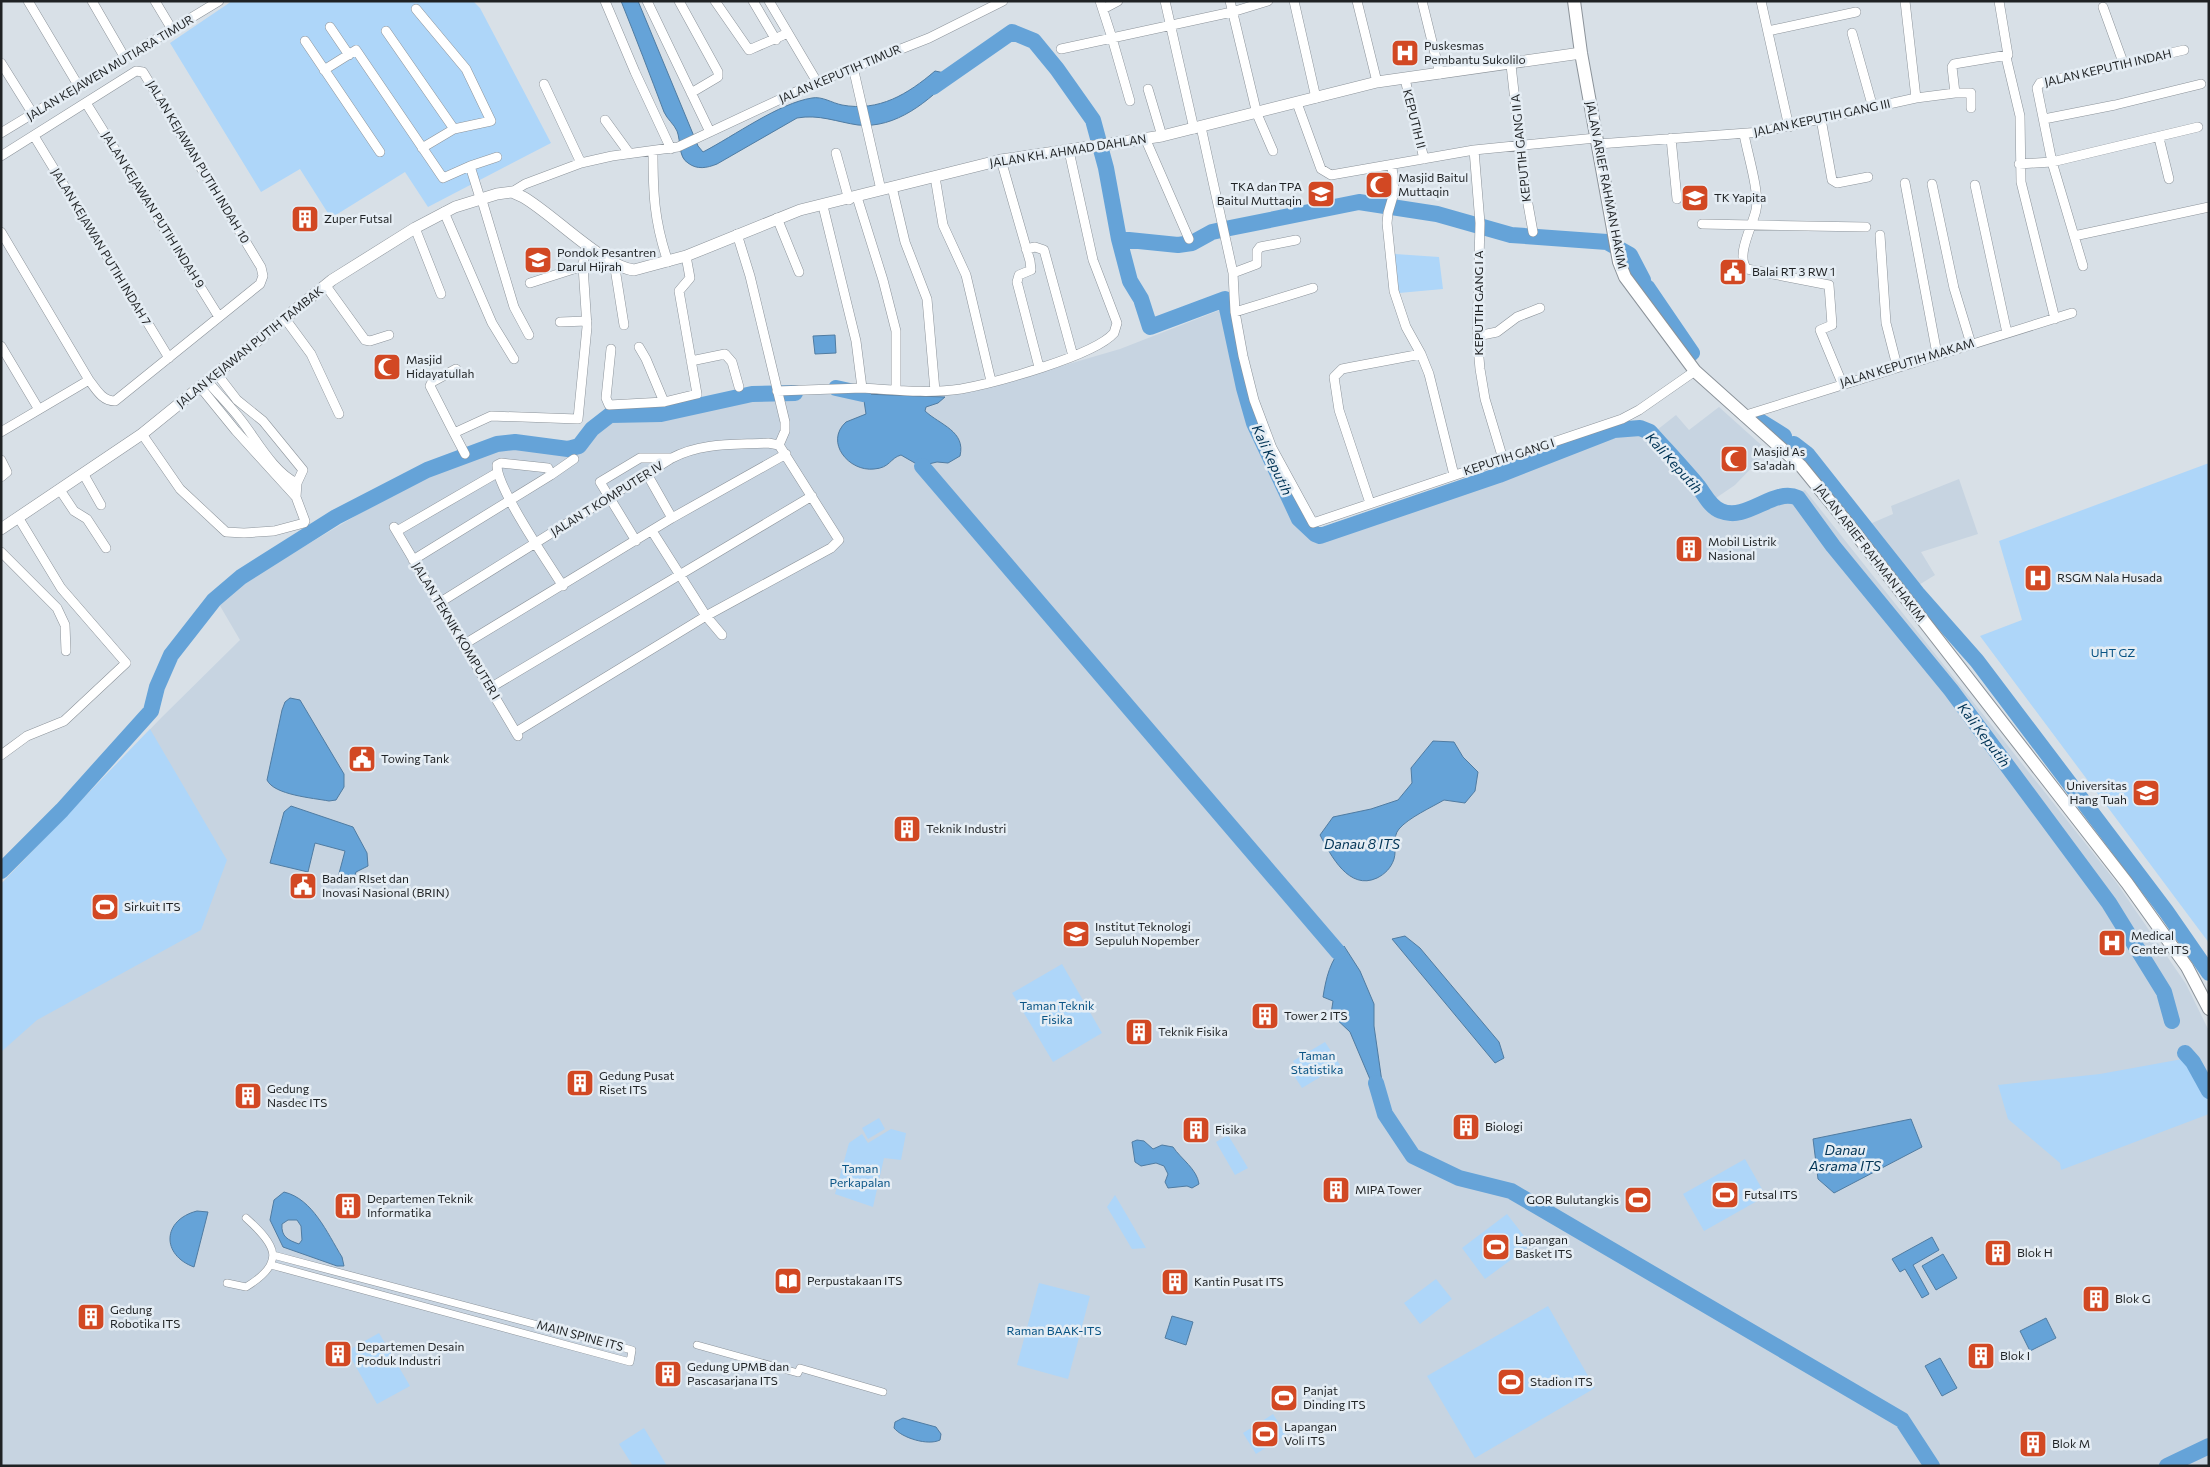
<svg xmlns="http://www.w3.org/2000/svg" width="2210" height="1467" font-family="Commissioner,sans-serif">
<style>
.built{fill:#c7d4e1}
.green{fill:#aed6f9}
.water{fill:#65a3d8;stroke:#507ca2;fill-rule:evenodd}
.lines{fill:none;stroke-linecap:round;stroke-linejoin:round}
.river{stroke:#65a3d8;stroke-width:16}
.pedestrian-casing{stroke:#8c939a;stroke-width:8}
.minor-casing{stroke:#8c939a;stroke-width:10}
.tertiary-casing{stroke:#8c939a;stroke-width:12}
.secondary-casing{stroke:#8c939a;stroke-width:14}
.pedestrian{stroke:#fff;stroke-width:7}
.minor{stroke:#fff;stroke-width:9}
.tertiary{stroke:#fff;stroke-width:11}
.secondary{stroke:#fff;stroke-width:12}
.labels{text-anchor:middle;stroke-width:5;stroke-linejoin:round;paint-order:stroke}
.poi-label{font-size:12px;fill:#1f2224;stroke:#e5edf4;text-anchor:start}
.street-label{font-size:12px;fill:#1f2224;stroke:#e5edf4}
.park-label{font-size:12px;fill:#095485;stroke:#e5edf4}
.water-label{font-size:14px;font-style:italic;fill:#013456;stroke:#e5edf4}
</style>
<rect width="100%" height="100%" fill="#d8e0e7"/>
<path class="built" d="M1220 310 1249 420 1281 494 1308 537 1646 423 1731 522 1805 490 2116 882 2186 984 2209 1031V1466H1V884L160 719 240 640 216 599 357 515 457 462 506 446 577 451 609 423 779 398 849 384 946 389 996 385 1120 349Z
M1719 407 1768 451 1735 485 1713 500 1657 430 1676 415 1689 430Z
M1959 479 1978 534 1921 552 1935 575 1914 588 1865 526 1893 514 1891 506Z"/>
<path class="green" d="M232 1H473L480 8 551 143 428 207 405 172 331 218 300 169 261 192 170 43Z
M1395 254 1439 257 1443 289 1399 293Z
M2209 463V943L1980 636 2022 620 1999 541Z
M150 729 227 860 201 930 37 1020 1 1052V884Z
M1062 964 1102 1033 1053 1062 1012 993Z
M1325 1042 1340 1065 1302 1088 1291 1071 1297 1068 1293 1061Z
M2188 1058 2209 1101V1114L2061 1170 2060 1163 2008 1119 1998 1085 2100 1074Z
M879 1118 885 1129 868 1139 862 1128Z
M891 1129 906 1133 901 1160 884 1158 873 1207 835 1194 849 1143 862 1134 868 1143Z
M1228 1135 1248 1168 1235 1175 1216 1142Z
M1745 1159 1766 1196 1704 1231 1683 1194Z
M1115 1195 1146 1248 1132 1249 1107 1207Z
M1507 1214 1531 1245 1485 1279 1462 1248Z
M1436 1279 1452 1299 1420 1324 1404 1303Z
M1039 1283 1090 1296 1068 1379 1017 1365Z
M1548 1306 1595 1388 1475 1458 1427 1376Z
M379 1333 410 1386 377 1404 347 1351Z
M1273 1414 1286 1435 1256 1454 1243 1433Z
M644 1428 667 1466H633L619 1444Z"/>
<path class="water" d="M621 1H638L698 146 703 152C734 136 779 103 812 98 822 96 832 103 842 105 879 112 908 94 935 71L954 75C929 101 896 129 858 125 837 122 819 114 797 118L717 164C707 168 697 170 688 163 678 157 681 141 677 131 674 124 667 119 664 112 650 75 636 38 621 1Z
M835 335 836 353 815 354 813 336Z
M863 394 945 397 938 403 926 407 925 411C940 425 966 431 960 456L948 463 937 462 920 466 901 455C890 458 890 468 874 469 849 472 824 442 846 422L866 414Z
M290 698 300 700 344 774V787L336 800 329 801C313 798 274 795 267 780L282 710 285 702Z
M1433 741 1454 742 1463 757 1478 772 1475 791 1465 803 1444 800C1432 807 1408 818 1399 829 1392 837 1397 849 1394 859 1391 868 1385 874 1377 878 1349 891 1331 856 1320 835L1333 817 1371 809 1398 800 1412 783 1411 768Z
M291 806 353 827 367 853 368 866 356 872 352 884 337 881 345 851 315 843 308 872 270 863 284 812Z
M1405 936 1420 948 1499 1042 1504 1058 1495 1063 1392 939Z
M1344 946 1360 971 1374 1004V1026L1382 1082 1372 1084 1350 1032 1331 1014 1333 1001 1323 997C1326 978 1330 960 1344 946Z
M1911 1119 1922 1147 1834 1193 1818 1179 1813 1139Z
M1137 1140 1144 1141 1153 1149 1162 1145 1173 1147C1181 1159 1197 1169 1199 1184L1192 1188 1187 1186 1168 1188 1165 1182 1168 1174 1164 1166 1156 1163 1141 1166 1135 1162 1132 1142Z
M284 1192C313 1199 327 1233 342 1257L344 1266H337L283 1247 270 1220 274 1200ZM288 1220H297L301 1226 302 1240 299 1244C288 1240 281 1237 282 1224Z
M197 1211 208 1212 194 1267C161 1255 162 1220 197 1211Z
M1932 1237 1939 1250 1913 1265 1929 1294 1922 1298 1905 1269 1900 1272 1892 1259Z
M1943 1254 1957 1278 1936 1290 1922 1266Z
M1172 1316 1193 1322 1186 1345 1165 1338Z
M2046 1318 2056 1338 2030 1351 2020 1331Z
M1940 1358 1957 1388 1942 1396 1925 1366Z
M903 1418 936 1427 941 1434 940 1440C928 1446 902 1438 894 1428L895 1422Z"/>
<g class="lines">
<path class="river" d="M933 87 1012 32 1034 41 1057 69 1093 120 1106 168 1119 239 1178 245 1192 243 1212 232 1230 228 1359 202 1437 214 1511 235 1607 242 1630 255 1643 280
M1119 239 1130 281 1141 299 1150 327 1225 299 1244 388 1254 423 1299 519 1315 534 1320 536 1499 475 1614 430 1640 428 1650 432C1666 450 1683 468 1698 486 1705 495 1710 507 1721 511 1747 522 1774 487 1798 498L1833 546 1951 690 2109 903 2164 992 2172 1021
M1647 287 1692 353
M836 388 863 394
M1755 418 1784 436
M1794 444 1807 454 1917 593 1977 661 2166 911 2209 973
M922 466 1338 952
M1 871 62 810 151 711 157 687 171 655 214 600 241 577 336 517 427 470 497 444 515 442 568 449 579 446 592 429 610 415 661 414 752 394 795 393
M2185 1053 2193 1062 2209 1091
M1376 1083 1385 1114 1413 1156 1459 1178 1511 1191 1902 1420 1932 1466
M2167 1466 2209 1446"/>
<defs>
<path id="pedestrian" d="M271 1265 630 1362 632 1350 273 1255
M227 1283 246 1287C287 1262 276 1245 246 1218
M697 1345 798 1373 800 1368 883 1392"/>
<path id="minor" d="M28 1 78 85
M92 1 125 58
M155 1 173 31
M605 1 635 72 671 149
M647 1 710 132
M679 1 718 72V77L691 93
M715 1 749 50 788 33
M753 1 776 40
M769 1 817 82
M1100 1 1112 38 1232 12 1268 1
M1165 1 1194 129
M1230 1 1257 114 1273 151
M1294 1 1316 98
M1357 1 1377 82
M1422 1 1440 74
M1761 1 1789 127
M1905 1 1916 98
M2103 7 2124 65
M416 9 466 69 491 121 454 129 422 148
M1103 9 1118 1
M330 27 349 55
M386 31 454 129
M1768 31 1856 12
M1852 33 1873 108
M305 41 380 152
M1061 49 1112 38 1130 101
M2006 57 2020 116 2021 182 2055 319
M1 63 33 114
M1511 65 1524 182 1533 232
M853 67 881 190
M324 70 356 50 443 178 470 166
M1405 79 1424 159
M544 84 581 163
M1148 89 1162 136
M1955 93 1952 67 1954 64 2008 55 1999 1
M86 103 219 317
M1297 103 1321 169 1331 175 1474 150 1596 138
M1821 119 1832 180 1837 183 1868 177
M2044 119 2115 105 2201 84
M605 120 629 153
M1201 127 1233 273 1235 312 1243 356 1254 400 1272 448 1313 523 1622 419 1639 410 1695 371
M1 133 219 1
M1744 134C1747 152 1760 193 1756 210 1753 225 1735 256 1747 269L1829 285 1832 325 1820 330 1842 383
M34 136 169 358
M1145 138 1189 239
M1671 138 1677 199
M2159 138 2169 179
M1598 144 1761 132 1916 98 1955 93H1971V108
M1474 150 1480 223 1477 336 1480 369 1485 399 1503 459
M653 151C653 193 654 221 668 262
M836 153 849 200
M1 156 136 71 143 72 261 267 263 276 260 284 115 401C102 401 96 389 89 380L1 232
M1001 160 1030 261 1031 270 1019 275 1017 282 1039 367
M2019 164 2052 162 2037 88 2040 83 2184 50
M1392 165 1394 193 1388 213 1387 223 1394 291 1406 327 1421 354 1429 374 1454 475
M935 177 943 225 966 275 991 381
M1905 183 1937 354
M1932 184 1954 288 1971 344
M1975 185 2007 333
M892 187 905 242 927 299 935 391
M512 192 525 184 581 163 612 156 678 147 817 82 929 38 1003 1
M481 197 514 307 529 335
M857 197 883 280 896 331V390
M480 198 470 166 497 157
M444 212 492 323 514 359
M777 218 799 272
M1702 224 1866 227
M415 228 441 294
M737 234 750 276 785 422V431L779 445
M1880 235 1886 323 1897 366
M2074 236 2209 207
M1026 249 1035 247 1044 250 1073 356
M614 262 624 325
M2083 266 2052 162 2198 127
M1233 273 1257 264V251L1260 247 1296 240
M530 283 583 266
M326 286 365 340 370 341 389 335
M1235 312 1313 288
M286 320 311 354 339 414
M560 322 587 321
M1477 336 1497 332 1517 317 1540 308
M1 346 38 408
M639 347 646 359 664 402
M611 349 606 398 609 405 664 402 697 394 679 291 690 278 686 256
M691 361 725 354 732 362 739 387
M208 382C219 395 231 407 241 420 256 439 274 473 297 483
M201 388 236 431 296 497
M862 388C895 390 928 394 961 389 994 383 1094 356 1114 333L1117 323 1093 260 1069 151
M777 391 862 388 856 341 823 206
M1743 416 2072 313
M1 432 89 380
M454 433 430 386 432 382 456 369
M142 434 180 489 226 532 244 533 274 531 304 523 305 521 296 497 297 483 303 470 263 421 237 400 217 374
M465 454 454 433 491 416 578 419 587 327 583 266 586 244
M1 460 7 472 1 477
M647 474 672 518
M84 475 101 505
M551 475 574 459
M60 490 74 511 87 519 106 548
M1370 503 1339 410 1334 377 1342 369 1352 367 1421 354
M394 527 518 736
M397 531 497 473
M652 531 706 616 722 635
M636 541 600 482 640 458H672
M1 552 57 608 65 625 66 651
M413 560 551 475 548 468 501 463 497 465C496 487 548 563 563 586
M439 603 672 458C702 442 735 445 768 443L779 445 839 540 831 548 706 616 516 732
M463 645 672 518 786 454
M490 688 812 496
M1 755 27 736 64 721 126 663 61 588 18 517"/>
<path id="tertiary" d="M1 529 142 434 332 280 415 228 455 207 497 194 512 192 523 197C553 214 602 266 634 270L686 256 800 210 1001 160 1162 136 1377 82 1581 53"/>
<path id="secondary" d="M1574 1 1581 53 1619 262 1625 277 1695 371 1801 466 1849 525 2127 883 2187 967 2209 1009"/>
</defs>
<use href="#pedestrian" class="pedestrian-casing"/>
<use href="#minor" class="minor-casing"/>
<use href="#tertiary" class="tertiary-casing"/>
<use href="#secondary" class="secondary-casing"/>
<use href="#pedestrian" class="pedestrian"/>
<use href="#minor" class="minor"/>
<use href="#tertiary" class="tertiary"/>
<use href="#secondary" class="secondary"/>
</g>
<defs>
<symbol id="hospital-square" viewBox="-11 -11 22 22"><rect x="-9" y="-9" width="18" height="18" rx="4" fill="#d24823" stroke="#e5edf4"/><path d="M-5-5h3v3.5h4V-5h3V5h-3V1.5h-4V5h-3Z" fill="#fff"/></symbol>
<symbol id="mosque-square" viewBox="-11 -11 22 22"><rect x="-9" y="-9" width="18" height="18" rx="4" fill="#d24823" stroke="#e5edf4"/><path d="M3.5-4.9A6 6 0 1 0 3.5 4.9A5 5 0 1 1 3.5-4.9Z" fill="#fff"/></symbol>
<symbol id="school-square" viewBox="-11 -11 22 22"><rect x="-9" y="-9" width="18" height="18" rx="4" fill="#d24823" stroke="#e5edf4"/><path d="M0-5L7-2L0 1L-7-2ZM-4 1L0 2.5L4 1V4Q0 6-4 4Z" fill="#fff"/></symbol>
<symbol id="building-square" viewBox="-11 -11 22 22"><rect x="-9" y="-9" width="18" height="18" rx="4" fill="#d24823" stroke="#e5edf4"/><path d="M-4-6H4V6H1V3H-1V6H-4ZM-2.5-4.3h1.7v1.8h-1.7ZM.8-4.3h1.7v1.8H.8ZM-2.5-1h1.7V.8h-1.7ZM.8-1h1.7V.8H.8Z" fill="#fff"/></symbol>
<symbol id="civic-square" viewBox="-11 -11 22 22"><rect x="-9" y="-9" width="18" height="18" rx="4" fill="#d24823" stroke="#e5edf4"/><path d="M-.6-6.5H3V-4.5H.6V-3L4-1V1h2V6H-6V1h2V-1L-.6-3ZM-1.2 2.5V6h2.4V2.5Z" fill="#fff"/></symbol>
<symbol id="university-square" viewBox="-11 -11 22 22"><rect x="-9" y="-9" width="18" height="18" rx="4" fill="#d24823" stroke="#e5edf4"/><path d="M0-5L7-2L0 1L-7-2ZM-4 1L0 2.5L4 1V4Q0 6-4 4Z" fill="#fff"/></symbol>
<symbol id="stadium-square" viewBox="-11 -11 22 22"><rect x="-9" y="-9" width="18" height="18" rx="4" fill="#d24823" stroke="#e5edf4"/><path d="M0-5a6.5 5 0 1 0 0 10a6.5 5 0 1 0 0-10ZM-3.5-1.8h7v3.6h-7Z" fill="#fff"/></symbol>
<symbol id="library-square" viewBox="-11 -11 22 22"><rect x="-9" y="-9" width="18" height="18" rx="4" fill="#d24823" stroke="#e5edf4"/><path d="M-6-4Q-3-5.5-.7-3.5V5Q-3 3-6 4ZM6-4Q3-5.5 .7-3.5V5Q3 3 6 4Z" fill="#fff"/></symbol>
</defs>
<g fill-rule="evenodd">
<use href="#hospital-square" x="1389" y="37" width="32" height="32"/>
<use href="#mosque-square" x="1363" y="169" width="32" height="32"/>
<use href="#school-square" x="1305" y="178" width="32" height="32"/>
<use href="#school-square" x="1679" y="182" width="32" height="32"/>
<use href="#building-square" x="289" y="203" width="32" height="32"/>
<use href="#school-square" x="522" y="244" width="32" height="32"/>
<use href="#civic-square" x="1717" y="256" width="32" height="32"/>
<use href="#mosque-square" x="371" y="351" width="32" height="32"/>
<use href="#mosque-square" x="1718" y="443" width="32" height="32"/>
<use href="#building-square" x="1673" y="533" width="32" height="32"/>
<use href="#hospital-square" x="2022" y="562" width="32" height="32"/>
<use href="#civic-square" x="346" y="743" width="32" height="32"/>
<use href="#university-square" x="2130" y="777" width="32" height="32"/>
<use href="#building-square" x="891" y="813" width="32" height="32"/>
<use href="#civic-square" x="287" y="870" width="32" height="32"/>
<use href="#stadium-square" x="89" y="891" width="32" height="32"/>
<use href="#university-square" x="1060" y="918" width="32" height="32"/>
<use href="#hospital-square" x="2096" y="927" width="32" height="32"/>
<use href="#building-square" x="1249" y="1000" width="32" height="32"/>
<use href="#building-square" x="1123" y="1016" width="32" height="32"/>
<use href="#building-square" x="564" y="1067" width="32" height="32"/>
<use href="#building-square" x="232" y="1080" width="32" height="32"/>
<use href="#building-square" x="1450" y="1111" width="32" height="32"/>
<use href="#building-square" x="1180" y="1114" width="32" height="32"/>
<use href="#building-square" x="1320" y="1174" width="32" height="32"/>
<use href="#stadium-square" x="1709" y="1179" width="32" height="32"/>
<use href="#stadium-square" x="1622" y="1184" width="32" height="32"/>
<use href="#building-square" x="332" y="1190" width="32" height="32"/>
<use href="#stadium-square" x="1480" y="1231" width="32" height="32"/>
<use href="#building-square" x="1982" y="1237" width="32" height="32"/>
<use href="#library-square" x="772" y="1265" width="32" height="32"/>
<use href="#building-square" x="1159" y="1266" width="32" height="32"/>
<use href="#building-square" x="2080" y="1283" width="32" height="32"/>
<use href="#building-square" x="75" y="1301" width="32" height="32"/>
<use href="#building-square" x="322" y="1338" width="32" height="32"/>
<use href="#building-square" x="1965" y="1340" width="32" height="32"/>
<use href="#building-square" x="652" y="1358" width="32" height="32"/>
<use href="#stadium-square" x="1495" y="1366" width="32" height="32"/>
<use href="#stadium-square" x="1268" y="1382" width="32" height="32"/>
<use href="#stadium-square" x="1249" y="1418" width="32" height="32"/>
<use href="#building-square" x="2017" y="1428" width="32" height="32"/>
</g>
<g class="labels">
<g class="poi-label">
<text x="1424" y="50">Puskesmas<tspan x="1424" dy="14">Pembantu Sukolilo</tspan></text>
<text x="1398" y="182">Masjid Baitul<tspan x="1398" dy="14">Muttaqin</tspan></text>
<text x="1302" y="191" text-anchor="end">TKA dan TPA<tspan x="1302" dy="14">Baitul Muttaqin</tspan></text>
<text x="1714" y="202">TK Yapita</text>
<text x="324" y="223">Zuper Futsal</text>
<text x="557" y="257">Pondok Pesantren<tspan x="557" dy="14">Darul Hijrah</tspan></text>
<text x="1752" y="276">Balai RT 3 RW 1</text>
<text x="406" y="364">Masjid<tspan x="406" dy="14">Hidayatullah</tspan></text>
<text x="1753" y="456">Masjid As<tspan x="1753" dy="14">Sa'adah</tspan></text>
<text x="1708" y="546">Mobil Listrik<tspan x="1708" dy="14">Nasional</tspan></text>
<text x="2057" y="582">RSGM Nala Husada</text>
<text x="381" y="763">Towing Tank</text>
<text x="2127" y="790" text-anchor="end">Universitas<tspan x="2127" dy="14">Hang Tuah</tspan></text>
<text x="926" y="833">Teknik Industri</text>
<text x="322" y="883">Badan RIset dan<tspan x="322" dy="14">Inovasi Nasional (BRIN)</tspan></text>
<text x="124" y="911">Sirkuit ITS</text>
<text x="1095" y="931">Institut Teknologi<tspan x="1095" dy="14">Sepuluh Nopember</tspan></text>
<text x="2131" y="940">Medical<tspan x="2131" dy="14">Center ITS</tspan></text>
<text x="1284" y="1020">Tower 2 ITS</text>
<text x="1158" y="1036">Teknik Fisika</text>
<text x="599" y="1080">Gedung Pusat<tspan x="599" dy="14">Riset ITS</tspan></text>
<text x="267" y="1093">Gedung<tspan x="267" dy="14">Nasdec ITS</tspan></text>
<text x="1485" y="1131">Biologi</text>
<text x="1215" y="1134">Fisika</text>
<text x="1355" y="1194">MIPA Tower</text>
<text x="1744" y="1199">Futsal ITS</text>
<text x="367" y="1203">Departemen Teknik<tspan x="367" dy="14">Informatika</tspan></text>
<text x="1619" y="1204" text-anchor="end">GOR Bulutangkis</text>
<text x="1515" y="1244">Lapangan<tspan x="1515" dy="14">Basket ITS</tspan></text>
<text x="2017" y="1257">Blok H</text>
<text x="807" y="1285">Perpustakaan ITS</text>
<text x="1194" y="1286">Kantin Pusat ITS</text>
<text x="2115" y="1303">Blok G</text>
<text x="110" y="1314">Gedung<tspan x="110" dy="14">Robotika ITS</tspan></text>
<text x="357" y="1351">Departemen Desain<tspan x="357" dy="14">Produk Industri</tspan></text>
<text x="2000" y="1360">Blok I</text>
<text x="687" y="1371">Gedung UPMB dan<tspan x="687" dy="14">Pascasarjana ITS</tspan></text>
<text x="1530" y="1386">Stadion ITS</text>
<text x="1303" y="1395">Panjat<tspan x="1303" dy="14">Dinding ITS</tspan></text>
<text x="1284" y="1431">Lapangan<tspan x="1284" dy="14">Voli ITS</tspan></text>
<text x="2052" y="1448">Blok M</text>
</g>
<g class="street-label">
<text transform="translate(110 68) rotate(-31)" y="4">JALAN KEJAWEN MUTIARA TIMUR</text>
<text transform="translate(2108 68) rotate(-13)" y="4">JALAN KEPUTIH INDAH</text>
<text transform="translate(840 74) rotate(-23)" y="4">JALAN KEPUTIH TIMUR</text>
<text transform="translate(1822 118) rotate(-12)" y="4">JALAN KEPUTIH GANG III</text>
<text transform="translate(1414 119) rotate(76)" y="4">KEPUTIH II</text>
<text transform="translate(1521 148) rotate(-96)" y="4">KEPUTIH GANG II A</text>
<text transform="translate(1068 151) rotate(-9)" y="4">JALAN KH. AHMAD DAHLAN</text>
<text transform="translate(198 162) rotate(59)" y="4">JALAN KEJAWAN PUTIH INDAH 10</text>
<text transform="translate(1606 185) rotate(79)" y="4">JALAN ARIEF RAHMAN HAKIM</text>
<text transform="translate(153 210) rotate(58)" y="4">JALAN KEJAWAN PUTIH INDAH 9</text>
<text transform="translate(101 247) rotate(59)" y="4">JALAN KEJAWAN PUTIH INDAH 7</text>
<text transform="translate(1479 303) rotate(-90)" y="4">KEPUTIH GANG I A</text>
<text transform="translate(250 347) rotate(-39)" y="4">JALAN KEJAWAN PUTIH TAMBAK</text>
<text transform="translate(1907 363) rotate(-17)" y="4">JALAN KEPUTIH MAKAM</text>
<text transform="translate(1509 457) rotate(-18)" y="4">KEPUTIH GANG I</text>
<text transform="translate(607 499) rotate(-32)" y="4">JALAN T KOMPUTER IV</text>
<text transform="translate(1870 553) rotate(52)" y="4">JALAN ARIEF RAHMAN HAKIM</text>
<text transform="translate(456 631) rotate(59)" y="4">JALAN TEKNIK KOMPUTER I</text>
<text transform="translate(580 1336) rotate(15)" y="4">MAIN SPINE ITS</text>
</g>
<g class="park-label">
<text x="2113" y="657">UHT GZ</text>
<text x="1057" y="1010">Taman Teknik<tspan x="1057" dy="14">Fisika</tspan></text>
<text x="1317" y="1060">Taman<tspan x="1317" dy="14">Statistika</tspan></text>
<text x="860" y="1173">Taman<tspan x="860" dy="14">Perkapalan</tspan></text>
<text x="1054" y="1335">Raman BAAK-ITS</text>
</g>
<g class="water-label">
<text transform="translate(1272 460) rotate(65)" y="5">Kali Keputih</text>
<text transform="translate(1674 463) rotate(48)" y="5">Kali Keputih</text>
<text transform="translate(1984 735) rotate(53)" y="5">Kali Keputih</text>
<text x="1362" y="849">Danau 8 ITS</text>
<text x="1845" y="1155">Danau<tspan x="1845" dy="16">Asrama ITS</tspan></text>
</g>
</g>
<rect width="2210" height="1467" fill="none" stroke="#1f2224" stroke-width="5"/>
</svg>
